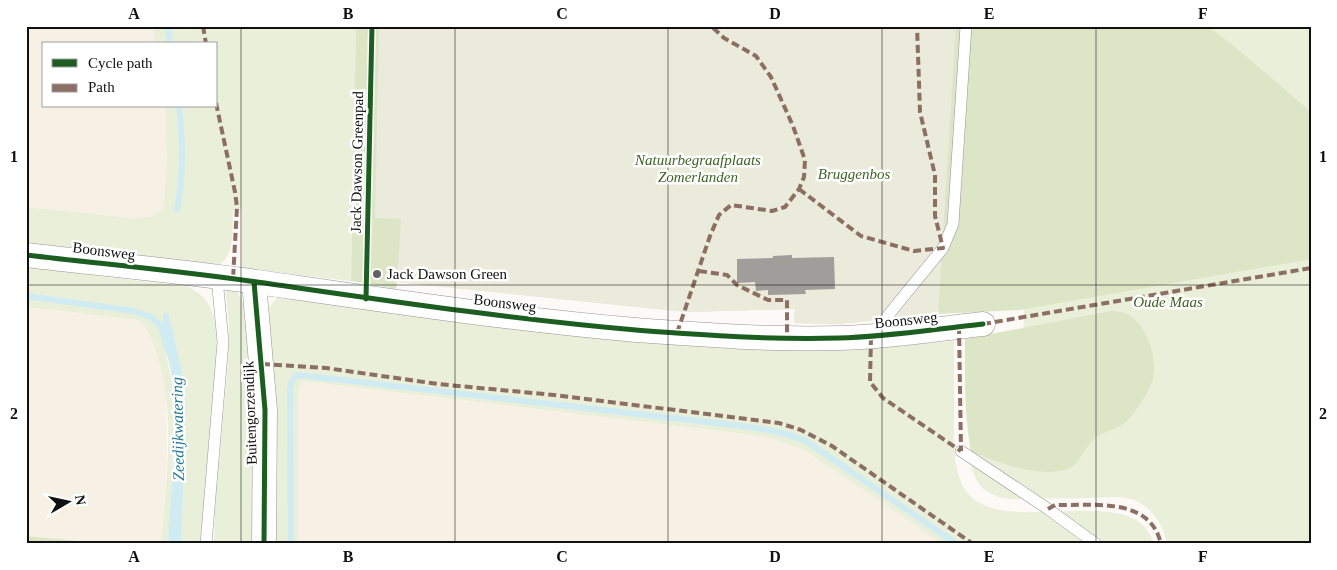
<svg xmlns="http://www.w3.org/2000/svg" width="1337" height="570" font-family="'Times New Roman',serif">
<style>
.farmland{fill:#f6f1e4}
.green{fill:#e9efd8}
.forest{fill:#dce6c7}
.cemetery{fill:#eaebdb}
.water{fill:#d0ecf2}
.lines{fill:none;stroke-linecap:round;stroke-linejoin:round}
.stream{stroke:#d0ecf2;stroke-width:6}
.building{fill:#a09d9b}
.lane-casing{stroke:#969594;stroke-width:12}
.street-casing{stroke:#969594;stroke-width:25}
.lane{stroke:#fffefe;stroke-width:11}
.street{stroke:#fffefe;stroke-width:24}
.quiet{stroke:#8d6e63;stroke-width:4;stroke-dasharray:8 4;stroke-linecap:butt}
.cycleway-casing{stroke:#fff;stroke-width:8}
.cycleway{stroke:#1b5e20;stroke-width:5}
.grid{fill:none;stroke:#101010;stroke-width:1;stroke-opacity:0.55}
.poi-dot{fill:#636260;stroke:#fff;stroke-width:2}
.labels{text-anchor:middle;stroke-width:5;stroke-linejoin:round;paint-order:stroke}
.park-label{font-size:15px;font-style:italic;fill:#3d6325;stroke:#fff}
.street-label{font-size:15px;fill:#101010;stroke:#fff}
.poi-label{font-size:15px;fill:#101010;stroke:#fff;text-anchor:start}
.water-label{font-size:16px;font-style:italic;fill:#237998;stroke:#fff}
.neatline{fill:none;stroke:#101010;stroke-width:2}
.grid-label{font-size:16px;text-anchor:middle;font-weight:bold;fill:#101010}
</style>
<rect width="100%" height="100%" fill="#fcf9f6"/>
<path class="farmland" d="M26 26H153L155 44H44V106H165L167 159 164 203 160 211 151 217 132 218 26 207Z
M26 307 137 320 144 324 149 331 159 359 166 389 167 465 161 544H112L26 536Z
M303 381 754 435 776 440 801 449 943 544H298V398L299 388Z"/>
<path class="green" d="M153 26H356L351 281 242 268V209L233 211C232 230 236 254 218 266L26 247V207L132 218 151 217 160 211 164 203 167 159 165 106H216V44H155Z
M1037 26H1311V544H1167C1164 526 1152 507 1134 500 1119 495 1101 498 1085 498 1066 499 1047 498 1028 499 1017 499 1004 500 994 495 975 487 970 470 971 452L1032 471 1018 453Z
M26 267 189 287C218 302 216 327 217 356L202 544H181L186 419 185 390 182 372 171 322 165 350 172 382 174 410 172 481 168 544H161C166 480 177 410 155 348 151 336 148 327 137 320L26 307Z
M227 288 234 289 238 293 247 310 254 356 257 544H214L215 508 228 363 229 325 226 294Z
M278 297 693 344 792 350 892 346 954 341C954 364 954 387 954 410 954 434 952 459 961 482 988 549 1134 473 1154 544H943L802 449 776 440 754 435 303 381 299 388 298 398V544H270L267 310Z"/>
<path class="forest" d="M356 26H1203L1211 29 1234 46 1311 112V259L1019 310 938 314 838 324 794 323 795 309 686 312 397 282 396 289 351 281Z
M1111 311C1114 311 1119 311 1122 312 1146 319 1158 357 1153 379 1150 390 1135 414 1127 421 1117 430 1103 431 1094 439 1079 453 1082 468 1059 471 1029 476 998 461 971 452 964 414 965 377 965 339Z
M26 536 112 544H26Z"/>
<path class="cemetery" d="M379 26H956L938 314 838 324 794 323 795 309 686 312 397 282 401 219 375 218Z"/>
<path class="water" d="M165 321 171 322 182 372 185 390 186 419 181 544H168C170 486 181 424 170 366 167 354 162 342 158 329L159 324Z"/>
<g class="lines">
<path class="stream" d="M168 26 170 44
M177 209C184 172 183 144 179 106
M26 296 134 311 151 317 165 330
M166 316V329
M291 544 290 399C290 389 289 381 298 375L742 426C764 429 785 432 806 441L957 544"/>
</g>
<path class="building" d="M792 255V258L834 257 835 289 805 290 806 294 768 295V290L756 291 755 282 737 283V259L773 258V256Z"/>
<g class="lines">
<defs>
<path id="lane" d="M872 335 943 248 953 224 966 26
M961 451 1048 509 1096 544
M206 544 223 342 217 278"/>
<path id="street" d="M26 255C103 264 180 271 257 282 383 300 509 319 636 330 704 335 771 340 839 338 887 337 935 329 983 324
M254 282 265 410 264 544"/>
</defs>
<use href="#lane" class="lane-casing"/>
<use href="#street" class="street-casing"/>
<use href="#lane" class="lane"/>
<use href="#street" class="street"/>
<path class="quiet" d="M203 26 206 44
M216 103 235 192 237 207 233 279
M799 189 861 236 914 251 943 248 935 216V175L920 112 917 26
M699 271 727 275 737 285 768 300H787V339
M983 324 1311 268
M959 326 961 451
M677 333 710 236 719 215 731 205 772 211 785 207 799 189 804 177 805 160 793 126 771 77 756 56 724 38 711 26
M871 337 870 382 883 398 961 451
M262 364 326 368 438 384 554 395 779 423 801 430 832 446 973 544
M1048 509 1055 505C1093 506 1150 496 1161 544"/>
<defs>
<path id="cycleway" d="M26 255C103 264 180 271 257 282 383 300 509 319 636 330 704 335 771 340 839 338 887 337 935 329 983 324
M254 282 265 410 264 544
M366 299 372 26"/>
</defs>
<use href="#cycleway" class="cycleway-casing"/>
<use href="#cycleway" class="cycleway"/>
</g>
<path class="grid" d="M241 26V544M455 26V544M668 26V544M882 26V544M1096 26V544M26 285H1311"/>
<circle class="poi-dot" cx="377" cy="274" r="5"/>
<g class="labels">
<g class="park-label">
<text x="698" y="165">Natuurbegraafplaats<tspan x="698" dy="17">Zomerlanden</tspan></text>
<text x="854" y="179">Bruggenbos</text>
<text x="1168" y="307">Oude Maas</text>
</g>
<g class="street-label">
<text transform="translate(357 162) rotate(-89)" y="5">Jack Dawson Greenpad</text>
<text transform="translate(104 251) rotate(7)" y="5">Boonsweg</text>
<text transform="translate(505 303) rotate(7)" y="5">Boonsweg</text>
<text transform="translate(906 320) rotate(-6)" y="5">Boonsweg</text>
<text transform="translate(250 413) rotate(-92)" y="5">Buitengorzendijk</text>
</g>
<g class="poi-label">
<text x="387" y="279">Jack Dawson Green</text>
</g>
<g class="water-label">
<text transform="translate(177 429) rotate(-91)" y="6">Zeedijkwatering</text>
</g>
</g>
<rect width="1337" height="570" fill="none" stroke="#ffffff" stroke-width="55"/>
<rect x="42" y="42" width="175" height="65" fill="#ffffff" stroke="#9f9f9f"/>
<rect x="52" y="59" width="25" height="8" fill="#1b5e20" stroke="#9f9f9f"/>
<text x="88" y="68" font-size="15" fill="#101010">Cycle path</text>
<rect x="52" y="84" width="25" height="8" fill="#8d6e63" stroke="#9f9f9f"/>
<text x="88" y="92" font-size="15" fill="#101010">Path</text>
<g transform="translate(68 502) rotate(81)" stroke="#ffffff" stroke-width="4" paint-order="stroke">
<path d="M0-4L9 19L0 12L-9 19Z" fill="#101010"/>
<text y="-8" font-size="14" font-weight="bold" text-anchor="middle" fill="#101010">N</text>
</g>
<rect x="28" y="28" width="1282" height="514" class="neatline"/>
<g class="grid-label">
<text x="134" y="19">A</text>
<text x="348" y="19">B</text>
<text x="562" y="19">C</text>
<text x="775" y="19">D</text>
<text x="989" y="19">E</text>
<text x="1203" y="19">F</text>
<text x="14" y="162">1</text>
<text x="1323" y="162">1</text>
<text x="14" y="419">2</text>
<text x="1323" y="419">2</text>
<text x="134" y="562">A</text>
<text x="348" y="562">B</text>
<text x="562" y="562">C</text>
<text x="775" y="562">D</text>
<text x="989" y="562">E</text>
<text x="1203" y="562">F</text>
</g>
</svg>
